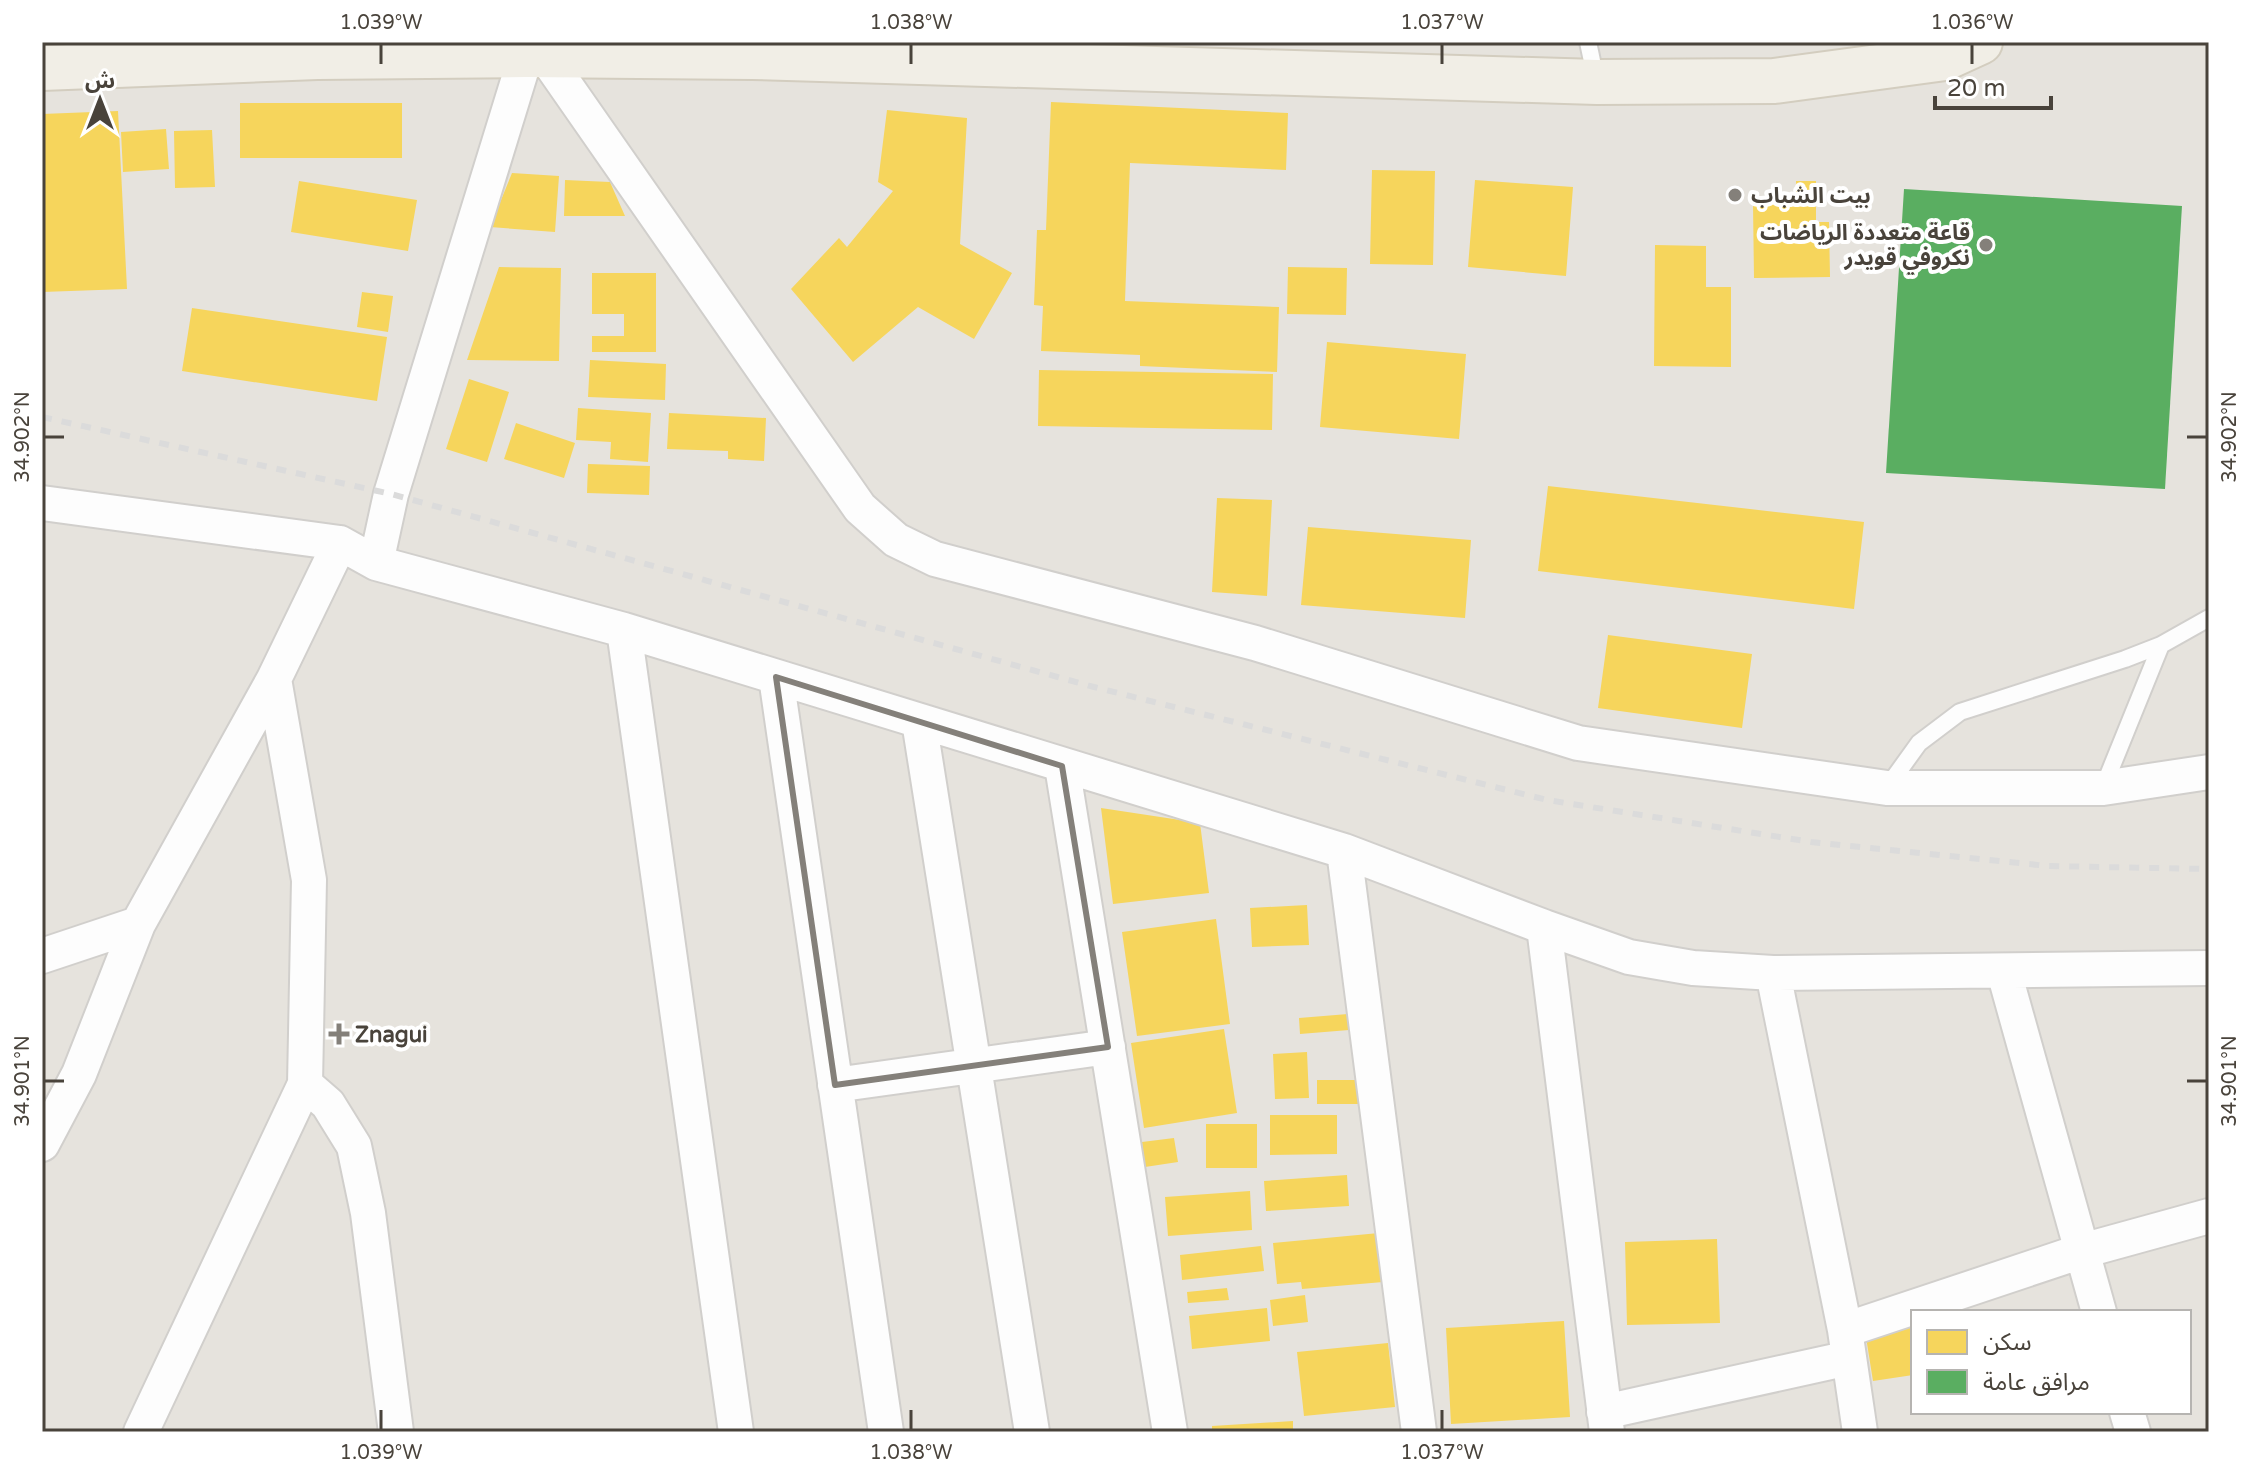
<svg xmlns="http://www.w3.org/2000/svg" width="2251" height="1474" font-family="'Varela Round','Noto Sans Arabic',sans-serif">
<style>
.residential{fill:#e6e3dd;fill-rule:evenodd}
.homes{fill:#f6d55c}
.public{fill:#5aae61}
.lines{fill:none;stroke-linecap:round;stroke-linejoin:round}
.service-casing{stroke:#d1cfcc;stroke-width:20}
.minor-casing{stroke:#d1cfcc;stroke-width:38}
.primary-casing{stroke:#d3cdbf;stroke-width:48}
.service{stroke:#fdfdfd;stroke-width:16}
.minor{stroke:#fdfdfd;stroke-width:34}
.primary{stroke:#f1eee6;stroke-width:44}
.rail{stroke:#dbdbdb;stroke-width:6;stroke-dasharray:10 10;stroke-linecap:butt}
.marked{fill:none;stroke:#84807a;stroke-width:6;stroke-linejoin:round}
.ticks{fill:none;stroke:#49433b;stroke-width:3}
.poi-dot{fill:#84807a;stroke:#fff;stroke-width:3}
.labels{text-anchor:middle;stroke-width:8;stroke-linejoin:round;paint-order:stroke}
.poi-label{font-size:22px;font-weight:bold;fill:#49433b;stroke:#fff;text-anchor:start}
.neatline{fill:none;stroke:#49433b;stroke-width:3}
.ticks-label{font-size:20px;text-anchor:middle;fill:#49433b}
</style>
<rect width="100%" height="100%" fill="#f3f1ef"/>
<path class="residential" d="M42 42H2209V1432H42ZM1913 1312H2189V1412H1913Z"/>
<path class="homes" d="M1051 102 1288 113 1286 170 1130 163 1125 301 1279 307 1277 372 1140 366V355L1041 351 1043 306 1034 305 1037 230H1046Z
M240 103H402V158H240Z
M887 110 967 118 960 244 1012 273 974 339 918 307 853 362 791 289 839 238 847 247 893 191 878 182Z
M118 111 127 289 42 292V114Z
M166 129 169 169 123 172 121 132Z
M212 130 215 187 175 188 174 131Z
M1372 170 1435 171 1433 265 1370 264Z
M512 173 559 176 555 232 490 227Z
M565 180 610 182 625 216H564Z
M1475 180 1573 187 1566 276 1468 267Z
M299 181 417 200 408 251 291 232Z
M1796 181H1816V222H1829L1830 277 1754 278 1753 204H1796Z
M1655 245 1706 246V287H1731V367L1654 366Z
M499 267 561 268 559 361 467 360Z
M1288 267 1347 268 1346 315 1287 314Z
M592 273H656V352H592V336H624V314H592Z
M362 292 393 296 388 332 357 327Z
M192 308 387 337 377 401 182 371Z
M1327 342 1466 354 1459 439 1320 427Z
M590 360 666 364 665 400 588 397Z
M1039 370 1273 374 1272 430 1038 426Z
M469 379 509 392 487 462 446 449Z
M578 408 651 413 648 462 610 459 611 442 576 440Z
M669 413 766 418 764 461 728 459V451L667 449Z
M516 423 575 443 564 478 504 459Z
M588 464 650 466 649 495 587 493Z
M1548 486 1864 522 1854 609 1538 571Z
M1217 498 1272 500 1267 596 1212 592Z
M1308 527 1471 540 1465 618 1301 605Z
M1608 635 1752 654 1742 728 1598 708Z
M1101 808 1200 823 1209 893 1113 904Z
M1307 905 1309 945 1252 947 1250 908Z
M1216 919 1230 1024 1137 1036 1122 932Z
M1348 1014 1349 1030 1300 1034 1299 1018Z
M1224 1029 1237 1113 1144 1128 1131 1043Z
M1307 1052 1309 1098 1275 1099 1273 1054Z
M1317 1080H1365V1104H1317Z
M1270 1115H1337V1154L1270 1155Z
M1206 1124H1257V1168H1206Z
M1174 1138 1178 1162 1145 1167 1142 1142Z
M1347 1175 1349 1206 1266 1211 1264 1181Z
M1250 1191 1252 1230 1168 1236 1165 1197Z
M1379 1233 1383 1282 1302 1289 1301 1282 1277 1284 1273 1243Z
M1717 1239 1720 1323 1627 1325 1625 1242Z
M1261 1246 1264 1271 1182 1280 1180 1255Z
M1227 1288 1229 1300 1188 1303 1187 1292Z
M1305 1295 1308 1322 1273 1326 1270 1300Z
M1267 1308 1270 1341 1192 1349 1189 1316Z
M1564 1321 1570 1417 1451 1424 1446 1328Z
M1913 1324V1375L1873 1381 1865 1331Z
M1388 1343 1395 1407 1304 1416 1297 1352Z
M1293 1421V1432H1212V1426Z"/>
<path class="public" d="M1904 189 2182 206 2165 489 1886 473Z"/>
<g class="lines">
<defs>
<path id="service" d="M1588 42 1596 80
M1888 786 1919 743 1960 712 2125 659 2161 645 2209 618
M2103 788 2161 645"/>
<path id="minor" d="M545 56 860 508 896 540 935 559 1255 643 1578 743 1887 788H2103L2209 772
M42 503 340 543 376 563 624 630 1344 851
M340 543 274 679 309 880 305 1084 328 1104 354 1146 368 1213 396 1432
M376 563 391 494 526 55
M624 630 736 1432
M776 677 886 1432
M919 721 1032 1432
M1062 766 1170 1432
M42 956 138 924 274 679
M2004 972 2099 1312
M1773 973 1845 1330 1860 1432
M835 1085 1108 1047
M42 1144 79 1074 138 924
M1845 1330 2082 1251 2209 1216
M1604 1412 1849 1358
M2127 1412 2133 1432
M141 1432 305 1084
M1419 1432 1344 851 1544 927
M1607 1432 1544 927 1629 957 1693 968 1773 973 2209 968"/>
<path id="primary" d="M42 68 317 57 526 55 752 57 1597 82 1774 81 1945 58 1980 42"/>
</defs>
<use href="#service" class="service-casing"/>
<use href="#minor" class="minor-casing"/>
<use href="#primary" class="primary-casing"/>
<use href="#service" class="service"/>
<use href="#minor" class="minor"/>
<use href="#primary" class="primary"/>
<path class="rail" d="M42 417 391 494 1094 687 1547 800 1811 842 2048 866 2209 869"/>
</g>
<path class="marked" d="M776 677 1062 766 1108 1047 835 1085Z"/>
<path class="ticks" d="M381 44V64M911 44V64M1442 44V64M1972 44V64M44 437H64M2187 437H2207M44 1081H64M2187 1081H2207M381 1410V1430M911 1410V1430M1442 1410V1430"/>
<g class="poi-dot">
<circle cx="1735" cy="195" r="8"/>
<circle cx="1986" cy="245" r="8"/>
<path d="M335 1022h8v8h8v8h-8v8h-8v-8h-8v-8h8z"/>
</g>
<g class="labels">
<g class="poi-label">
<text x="1751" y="203">بيت الشباب</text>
<text x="1970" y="240" text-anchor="end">قاعة متعددة الرياضات<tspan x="1970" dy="25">نكروفي قويدر</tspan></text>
<text x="355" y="1042">Znagui</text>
</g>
</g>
<rect width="2251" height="1474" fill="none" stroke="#ffffff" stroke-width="88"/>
<rect x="1911" y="1310" width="280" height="104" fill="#ffffff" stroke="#b6b4b1" stroke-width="2"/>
<rect x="1927" y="1330" width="40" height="24" fill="#f6d55c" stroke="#b6b4b1" stroke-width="2"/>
<text x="1983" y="1350" font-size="24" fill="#49433b">سكن</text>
<rect x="1927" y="1370" width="40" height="24" fill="#5aae61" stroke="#b6b4b1" stroke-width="2"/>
<text x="1983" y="1390" font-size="24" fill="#49433b">مرافق عامة</text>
<g transform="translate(100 100)" stroke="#ffffff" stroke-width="6" paint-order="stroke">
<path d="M0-6L14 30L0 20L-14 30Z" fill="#49433b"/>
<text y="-12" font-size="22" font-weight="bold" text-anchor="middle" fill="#49433b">ش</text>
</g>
<path d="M1935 96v12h116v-12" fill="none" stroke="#49433b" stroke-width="4"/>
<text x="1947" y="96" font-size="24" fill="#49433b" stroke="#ffffff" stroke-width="6" paint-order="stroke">20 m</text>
<rect x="44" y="44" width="2163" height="1386" class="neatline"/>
<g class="ticks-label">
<text x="381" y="29">1.039°W</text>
<text x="911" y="29">1.038°W</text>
<text x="1442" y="29">1.037°W</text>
<text x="1972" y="29">1.036°W</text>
<text transform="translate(22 437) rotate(-90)" y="7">34.902°N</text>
<text transform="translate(2229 437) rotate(-90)" y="7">34.902°N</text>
<text transform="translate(22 1081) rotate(-90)" y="7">34.901°N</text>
<text transform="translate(2229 1081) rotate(-90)" y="7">34.901°N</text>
<text x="381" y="1459">1.039°W</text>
<text x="911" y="1459">1.038°W</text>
<text x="1442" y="1459">1.037°W</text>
</g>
</svg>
